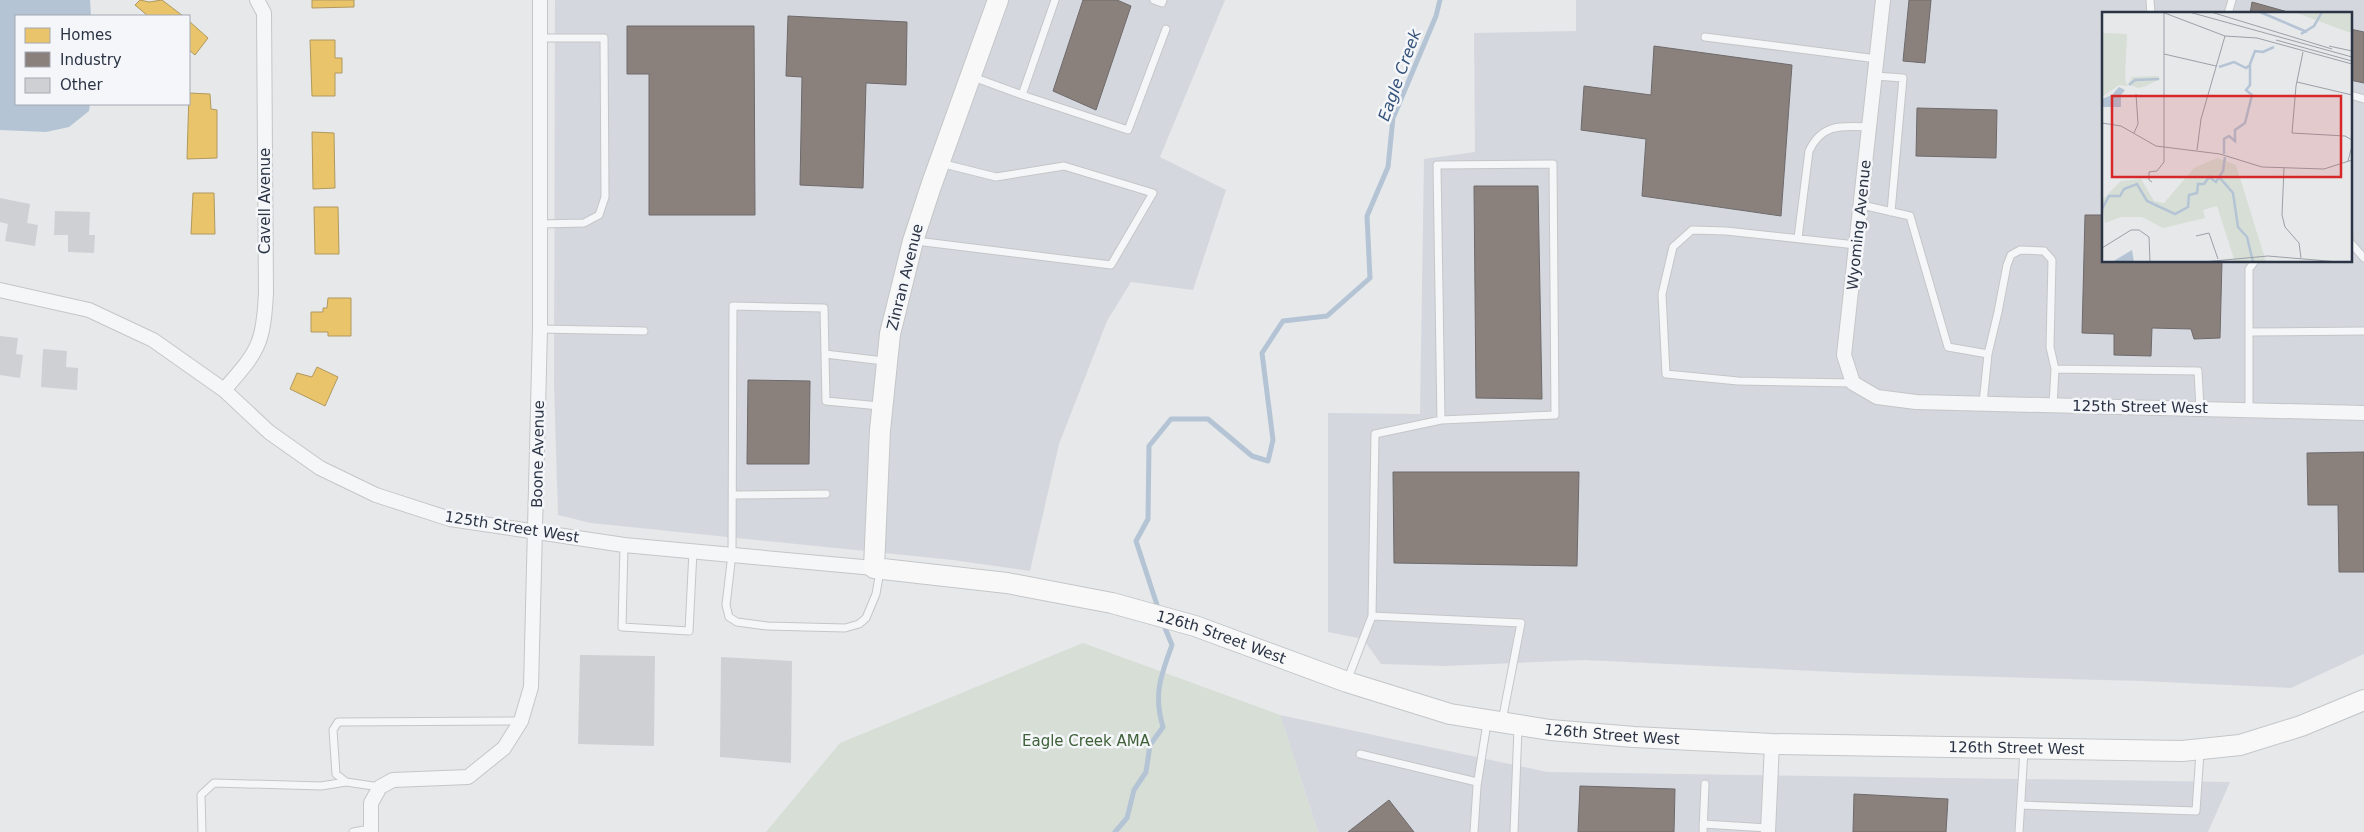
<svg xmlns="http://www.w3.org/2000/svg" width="2364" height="832" font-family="'DejaVu Sans',sans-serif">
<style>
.built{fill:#d4d7dd;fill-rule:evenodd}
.green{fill:#d6ded6}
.water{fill:#b4c4d5}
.homes{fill:#e9c46a;stroke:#b0995f}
.industry{fill:#8a817c;stroke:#6e6a6c}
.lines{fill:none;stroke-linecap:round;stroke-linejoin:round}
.stream{stroke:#b4c4d5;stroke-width:5}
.building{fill:#ced0d3}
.lane-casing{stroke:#c4c6c8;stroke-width:9}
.street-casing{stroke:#c4c6c8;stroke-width:16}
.secondary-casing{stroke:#c4c6c8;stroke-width:22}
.lane{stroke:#f5f6f7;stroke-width:7}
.street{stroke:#f5f6f7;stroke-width:14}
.secondary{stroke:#f8f8f8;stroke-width:20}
.labels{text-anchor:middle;stroke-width:5;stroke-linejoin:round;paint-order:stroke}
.street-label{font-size:15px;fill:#2b3445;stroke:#f4f6f9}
.park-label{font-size:15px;fill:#3f6138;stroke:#f4f6f9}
.water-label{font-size:16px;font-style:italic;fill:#34527a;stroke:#f4f6f9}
.inset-river{fill:none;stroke:#b4c4d5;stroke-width:2.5}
.inset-road{fill:none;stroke:#9ba0a8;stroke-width:1}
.view{fill:#d62828;fill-opacity:0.15;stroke:#d62828;stroke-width:2.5}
.inset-edge{fill:none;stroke:#2b3445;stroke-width:2.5}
</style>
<rect width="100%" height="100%" fill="#e6e8ea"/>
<path class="built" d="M555 0H1225L1160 157 1226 190 1193 290 1131 282 1107 321 1059 444 1030 571 953 560 591 523 558 515 554 385Z
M1576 0H2364V654L2291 688 2141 681 1857 673 1584 660 1445 666 1381 664 1363 639 1328 632V413L1420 414 1424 159 1475 152 1474 33 1576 31ZM2103 14H2350V261H2103Z
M1280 715 1547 772 2230 782 2208 832H1318Z"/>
<path class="green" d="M1083 643 1280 715 1318 832H766L840 743Z"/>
<path class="water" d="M0 0H90L91 16H16V104H90L89 111 69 127 46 132 0 130Z"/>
<path class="homes" d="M140 0 149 2 162 0 183 16H148L135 5Z
M312 0H354V7L312 8Z
M189 21 208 38 195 55 189 50Z
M310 40H335V58H342V73H335V96H312Z
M189 93 210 94 211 109 217 110V158L187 159Z
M312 132 334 133 335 188 313 189Z
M193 193H214L215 234H191Z
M314 207H338L339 254H315Z
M328 298H351V336H328V332H311V312H323V308H327Z
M317 367 338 377 325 406 290 389 297 373 312 377Z"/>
<path class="industry" d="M1083 0H1117L1131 6 1096 110 1053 91Z
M1909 0H1931L1925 63 1903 61Z
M2252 2 2295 14H2250Z
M788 16 907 22 906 85 866 83 863 188 800 185 802 77 786 76Z
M627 26H754L755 215H649V74H627Z
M2350 29 2364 32V83L2350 80Z
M1654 46 1792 65 1781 216 1642 196 1646 139 1581 130 1584 86 1651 95Z
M1917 108 1997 110 1996 158 1916 156Z
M1474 186H1538L1542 399 1476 398Z
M2085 215H2103V261H2222L2220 338 2194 339 2191 329 2152 328 2151 356 2114 355V334L2082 333Z
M748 380 810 381 809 464H747Z
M2364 452V572H2339L2338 505H2308L2307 453Z
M1393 472H1579L1577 566 1394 563Z
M1580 786 1675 789 1674 832H1578Z
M1854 794 1948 799 1946 832H1853Z
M1389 800 1414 832H1348Z"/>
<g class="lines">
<path class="stream" d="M1159 611 1136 541 1148 519 1149 446 1171 419H1208L1252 456 1268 461 1273 440 1262 353 1283 321 1327 316 1370 278 1367 216 1388 167 1393 118 1436 16 1440 0
M1115 832 1127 818 1134 790 1146 772 1150 745 1163 727C1153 695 1161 675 1172 645L1163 623"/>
</g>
<path class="building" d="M0 198 30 204 27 223 38 225 35 246 5 241 8 224 0 222Z
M55 211 90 212 89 235H95L94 253 68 252V235H54Z
M0 336 18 338 16 354 23 355 20 378 0 375Z
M43 349 67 351 66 367 78 368 77 390 41 387Z
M580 655 655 656 654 746 578 744Z
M721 657 792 661 791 763 720 757Z"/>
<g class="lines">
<defs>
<path id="lane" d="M1154 0 1162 3 1163 0
M2150 0 2151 14
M2228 14 2232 0
M1705 37 1877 59
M540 38H604L605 197 599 215 584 223 540 224
M1875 76 1903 78 1891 212
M973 77 1022 95 1055 0
M1022 95 1128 130 1166 29
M2350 95 2364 99
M1862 205 1910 216 1948 347 1988 354 1983 403
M1798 238 1809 151C1822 123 1842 126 1869 127
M916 241 1111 265 1153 193 1064 166 996 177 940 163
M2350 242 2364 258
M540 329 644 331
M2249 332 2364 331
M825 354 884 361
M1988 354 1998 312 2007 265 2011 255 2020 250 2044 251 2052 260 2050 347 2055 369
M1853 383 1738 381 1666 374 1662 294 1673 247 1692 230 1726 231 1856 245
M2053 405 2055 369 2198 371 2200 409
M2249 410V269L2255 261
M733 495 826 494
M624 545 622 627 689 631 693 551
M880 571 876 594 866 618 859 624 845 628 767 626 737 622 729 617 726 605 732 554 733 306 824 308 826 401 880 406
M1372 616 1521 623 1502 721
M1347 681 1372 616 1375 434 1441 420 1437 165 1553 164 1555 415 1441 420
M1360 754 1477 782
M380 787 346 782 336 774 333 730 338 722 520 721
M2021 805 2196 811 2200 752
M1703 824 1768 828
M202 832 201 795 214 783 321 786 346 782
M353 832 370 829
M1474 832 1477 786 1487 723
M1514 832 1518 728
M1703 832 1705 784
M2019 832 2024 750"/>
<path id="street" d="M1883 0 1844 355 1853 383 1877 397 1916 402 2364 413
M0 290 89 310 153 340 224 390 269 432 320 468 376 495 450 519 624 545 874 568
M224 390C258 351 263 346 266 293L264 13 257 0
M371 832V803L380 787 393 780 468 777 504 748 521 721 531 687 540 329V0
M1768 832 1772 744"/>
<g id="secondary">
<path id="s1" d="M998 0 931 186 913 241 890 334 880 430 874 568 1007 583 1112 603 1195 626 1347 682 1450 714 1550 730 1634 737 1772 744 2182 751 2240 745 2301 726 2364 700"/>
</g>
</defs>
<use href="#lane" class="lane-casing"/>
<use href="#street" class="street-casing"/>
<use href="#secondary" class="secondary-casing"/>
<use href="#lane" class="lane"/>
<use href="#street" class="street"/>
<use href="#secondary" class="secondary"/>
</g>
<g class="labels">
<g class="street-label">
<text transform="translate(265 201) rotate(-90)" y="5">Cavell Avenue</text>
<text transform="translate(1859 225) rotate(-84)" y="5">Wyoming Avenue</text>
<text transform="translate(905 277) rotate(-76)" y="5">Zinran Avenue</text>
<text transform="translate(2140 407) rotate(1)" y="5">125th Street West</text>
<text transform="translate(538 454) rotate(-89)" y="5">Boone Avenue</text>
<text transform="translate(512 527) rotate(9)" y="5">125th Street West</text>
<text dy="5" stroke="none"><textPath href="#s1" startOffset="941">126th Street West</textPath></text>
<text dy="5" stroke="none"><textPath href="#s1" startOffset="1346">126th Street West</textPath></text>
<text dy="5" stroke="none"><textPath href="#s1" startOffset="1751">126th Street West</textPath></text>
</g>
<g class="park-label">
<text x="1086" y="746">Eagle Creek AMA</text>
</g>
<g class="water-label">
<text transform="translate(1399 75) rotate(-70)" y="6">Eagle Creek</text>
</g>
</g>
<g transform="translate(2102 12)">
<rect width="250" height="250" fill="#e6e8ea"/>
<path d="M192 0H250V20H246ZM0 21 25 22 23 67 26 74 17 73 0 85ZM56 64 58 67 44 74 36 76 26 72 30 65ZM115 146 134 153 164 250H133L115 194 101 198 103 206 61 216 40 205H19L3 211 0 188 19 169 39 167 52 189 62 191 92 156Z" fill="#d6ded6"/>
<path d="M17 75 23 78 19 83V95H0V87L10 83ZM30 238 32 250H10Z" fill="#b4c4d5"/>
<path class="inset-river" d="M158 0 205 20M199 22 212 14 220 0M117 55 132 50 144 56 148 53M27 73 33 68 57 67M122 142V127L127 124 133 129V118L143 111 150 83 144 78 148 73V52L153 39 161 40 172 35M118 166 131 181 136 215 145 225 151 250M0 197 7 184H18L22 177 35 172 45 189 73 202 86 195 87 183 95 181 96 172H102L107 165 114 170 121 159 123 145"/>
<path class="inset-road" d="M60 0 123 24 155 26 250 52M87 0 250 45M109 0 230 37M174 28 250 49M227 34 250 39M201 40 194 74 190 121 243 124 250 128M62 42 114 54M195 70 250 83M0 111 19 114 54 134 118 142 160 155 222 157 250 148M32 121 36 112 34 82M95 138 99 107 123 24M246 149 250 134M182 156 180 203 183 215 197 231 199 246M50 170 47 168V160L55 159 62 150V1M94 224 107 221 116 247M0 236 29 218H37L47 225 48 250M101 250 166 244 237 250"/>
<path class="view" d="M10 84H239V165H10Z"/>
<rect width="250" height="250" class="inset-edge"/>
</g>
<rect x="15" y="15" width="175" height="90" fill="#f4f6f9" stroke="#a4a8b1"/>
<rect x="25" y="28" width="25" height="15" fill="#e9c46a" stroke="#a4a8b1"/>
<text x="60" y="40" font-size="15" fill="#2b3445">Homes</text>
<rect x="25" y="52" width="25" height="15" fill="#8a817c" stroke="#a4a8b1"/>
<text x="60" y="65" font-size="15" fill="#2b3445">Industry</text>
<rect x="25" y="78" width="25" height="15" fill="#ced0d3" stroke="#a4a8b1"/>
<text x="60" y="90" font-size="15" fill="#2b3445">Other</text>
</svg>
